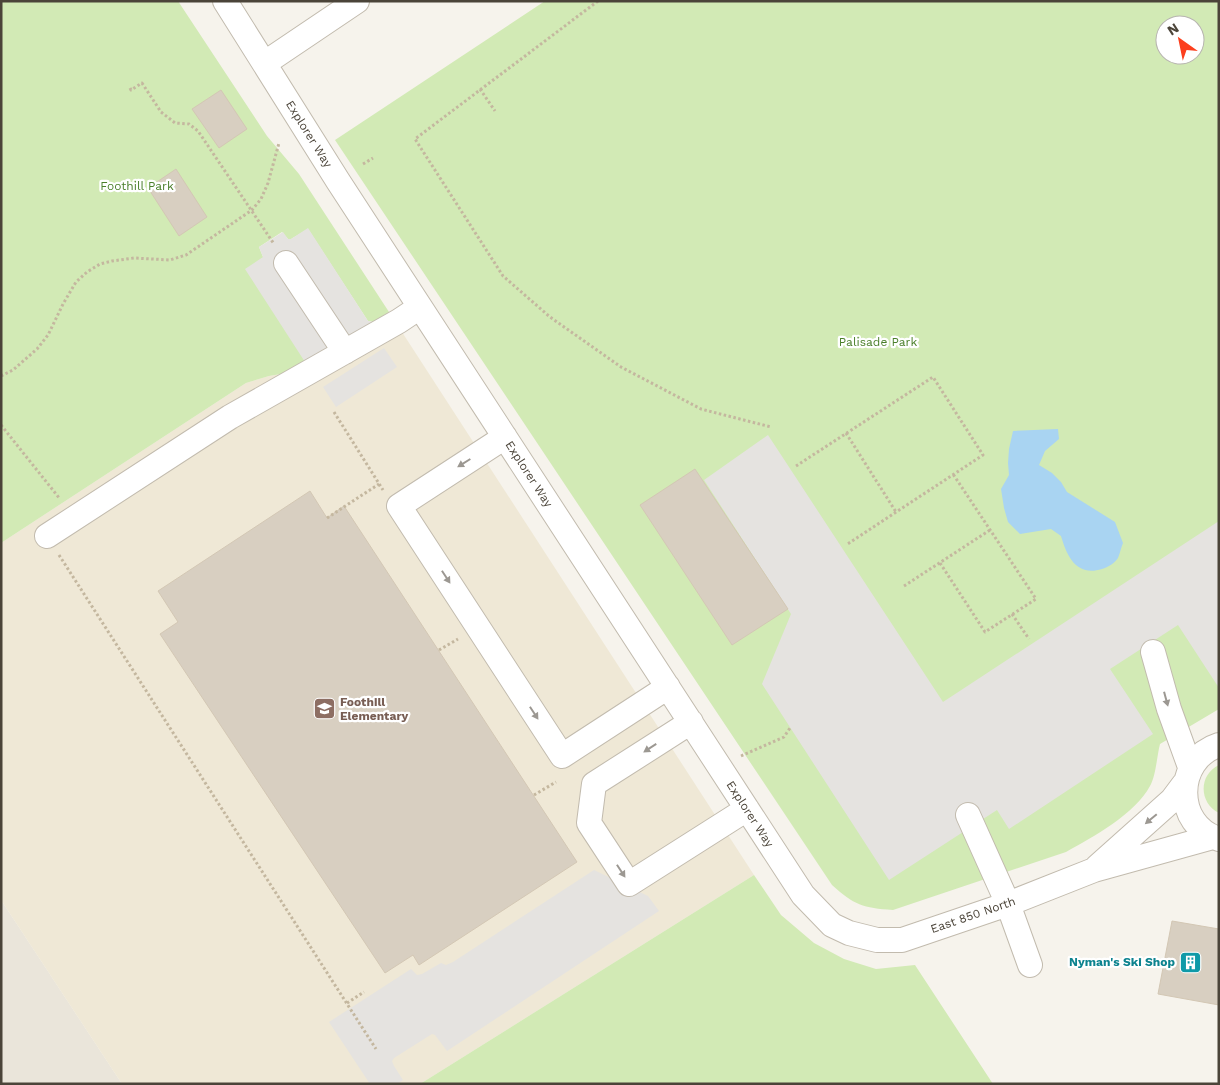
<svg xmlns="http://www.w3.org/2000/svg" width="1220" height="1085" font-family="'Work Sans',sans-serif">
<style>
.residential{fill:#eae5da}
.education{fill:#efe8d6}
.green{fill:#d2eab5;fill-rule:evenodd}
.parking{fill:#e5e3e0}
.water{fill:#a9d4f2}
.building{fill:#d8cfc1;stroke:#d3c7b4}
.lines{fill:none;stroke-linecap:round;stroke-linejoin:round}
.minor-casing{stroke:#c2bbae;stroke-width:26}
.path{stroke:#c4b79f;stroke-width:3;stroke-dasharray:2.5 2.5;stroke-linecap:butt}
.minor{stroke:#fff;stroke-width:24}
.oneway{fill:#9c9892}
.labels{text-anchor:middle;stroke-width:4.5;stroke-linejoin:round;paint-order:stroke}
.street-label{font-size:12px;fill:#4b4439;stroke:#fff}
.park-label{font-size:12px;fill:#4a7f2a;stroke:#fff}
.education-label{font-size:12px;font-weight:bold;fill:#785e54;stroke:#fff;text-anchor:start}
.culture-label{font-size:12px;font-weight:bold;fill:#0d838f;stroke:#fff;text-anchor:end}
</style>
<rect width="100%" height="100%" fill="#f6f3ec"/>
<path class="residential" d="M1 900 122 1084H1Z"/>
<path class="education" d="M389 312 754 875 420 1084H122L1 900V543L246 383 269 376 293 372 304 367Z"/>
<path class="green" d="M1 1H178L267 136 299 174 389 312 373 322 368 321 308 229 291 239H288L282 232 259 247 305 362 293 372 269 376 246 383 1 543Z
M545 1H1219V709L1160 744C1157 755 1156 776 1150 786 1135 814 1093 837 1066 852L893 910C863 908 854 905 832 885L335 140ZM1165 25H1195V55H1165Z
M1219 765V813C1199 803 1198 775 1219 765Z
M754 875 781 915 814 943 844 959 876 969 915 965 993 1084H420Z"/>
<path class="parking" d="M308 228 368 321 373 322 305 362 245 269 263 257 259 247 283 232 288 239H291Z
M384 348 397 367 336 407 323 387Z
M768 435 943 702 1219 521V688L1178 625 1110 669 1153 734 1009 829 997 810 889 880 762 684 791 614 704 480Z
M594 870 648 896 659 911 447 1051 435 1035 432 1034 394 1058 392 1061 394 1066 403 1080 397 1084H370L329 1022 411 969 417 975 422 974 441 963 446 965 453 962Z"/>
<path class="water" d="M1058 429 1059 439 1045 451 1039 465 1052 473 1061 482 1067 492 1115 522 1123 543C1121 548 1120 553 1118 558 1115 563 1108 567 1102 569 1077 577 1067 557 1061 536L1051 529 1020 534 1008 522 1004 508 1001 489 1009 475 1008 463 1009 449 1013 431Z"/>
<path class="building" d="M221 90 247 129 219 148 192 109Z
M176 169 207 217 179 236 148 188Z
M695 469 788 609 732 645 640 505Z
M310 491 327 518 344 506 577 862 419 965 413 955 385 973 160 634 178 622 158 591Z
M1172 921 1219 929V1005L1158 994Z"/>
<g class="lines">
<defs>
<path id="minor" d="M225 1 338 181 803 895 832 925 849 933 877 940H902L1008 904 1094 870 1213 837
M265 63 357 1
M286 263 345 352
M505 437 399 506 562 756 668 687
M47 536 230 417 399 321 420 307
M1153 652 1169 709 1190 767
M691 722 594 784 589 823 629 884 747 809
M1219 745C1174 759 1174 826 1219 839
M968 815 1008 904 1030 965
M1097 867 1172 800 1184 784"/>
</defs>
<use href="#minor" class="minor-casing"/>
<path class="path" d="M598 1 415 139 503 276 550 317 621 367 701 409 771 427
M130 88 131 90 142 83 161 112 170 119 175 123 189 124 198 131 274 244
M480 89 495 111
M363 164 373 158
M1 376 13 370 37 349 48 335 63 304 76 282 87 272 100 264 112 261 134 258 170 260 186 255 252 210 261 199 268 183 279 143
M334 412 383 490
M1 425 60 499
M846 433 896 512
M796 466 933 377 983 455 846 545
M327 518 379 484
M59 555 376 1049
M940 563 985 632 1036 599 953 474
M904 586 990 530
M1012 614 1029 639
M439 650 458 639
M741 756 784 737 790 728
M534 795 556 782
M347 1003 364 992"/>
<use href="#minor" class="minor"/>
</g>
<defs><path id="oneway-solid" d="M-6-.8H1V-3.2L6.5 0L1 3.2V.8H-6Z" transform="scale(1.25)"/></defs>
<g class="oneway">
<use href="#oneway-solid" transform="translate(464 463) rotate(148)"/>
<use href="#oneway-solid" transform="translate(446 577) rotate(57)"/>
<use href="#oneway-solid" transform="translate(1166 699) rotate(75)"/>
<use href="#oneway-solid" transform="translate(534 713) rotate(57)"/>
<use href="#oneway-solid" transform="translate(650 748) rotate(147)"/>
<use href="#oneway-solid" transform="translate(1151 819) rotate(140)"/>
<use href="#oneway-solid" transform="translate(621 871) rotate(57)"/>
</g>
<defs>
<symbol id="school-square" viewBox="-11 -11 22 22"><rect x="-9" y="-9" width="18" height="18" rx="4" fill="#8d6e63" stroke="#fff"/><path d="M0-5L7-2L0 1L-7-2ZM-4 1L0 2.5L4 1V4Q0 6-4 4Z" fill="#fff"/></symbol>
<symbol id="building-square" viewBox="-11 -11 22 22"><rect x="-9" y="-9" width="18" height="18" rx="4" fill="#0f9aa8" stroke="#fff"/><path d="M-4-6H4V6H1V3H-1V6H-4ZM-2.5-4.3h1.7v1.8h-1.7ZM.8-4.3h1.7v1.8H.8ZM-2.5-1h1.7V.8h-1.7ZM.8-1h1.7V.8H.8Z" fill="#fff"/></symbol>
</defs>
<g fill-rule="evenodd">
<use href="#school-square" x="312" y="696" width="25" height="25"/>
<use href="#building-square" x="1178" y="950" width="25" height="25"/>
</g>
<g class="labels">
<g class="street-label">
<text transform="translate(309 134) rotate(58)" y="4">Explorer Way</text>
<text transform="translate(529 474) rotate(57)" y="4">Explorer Way</text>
<text transform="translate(750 814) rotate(57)" y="4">Explorer Way</text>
<text transform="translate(973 915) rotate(-19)" y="4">East 850 North</text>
</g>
<g class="park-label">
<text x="137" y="190">Foothill Park</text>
<text x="878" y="346">Palisade Park</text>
</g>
<g class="education-label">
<text x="340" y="706">Foothill<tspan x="340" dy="14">Elementary</tspan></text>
</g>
<g class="culture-label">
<text x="1175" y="966">Nyman's Ski Shop</text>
</g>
</g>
<rect width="1220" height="1085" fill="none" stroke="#4b4439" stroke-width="5"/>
<g transform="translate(1180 40) rotate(327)"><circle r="24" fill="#ffffff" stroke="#b7b4b0"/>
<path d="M0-4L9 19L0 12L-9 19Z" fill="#fc3f1d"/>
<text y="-8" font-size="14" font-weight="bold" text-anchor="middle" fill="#4b4439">N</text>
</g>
</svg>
